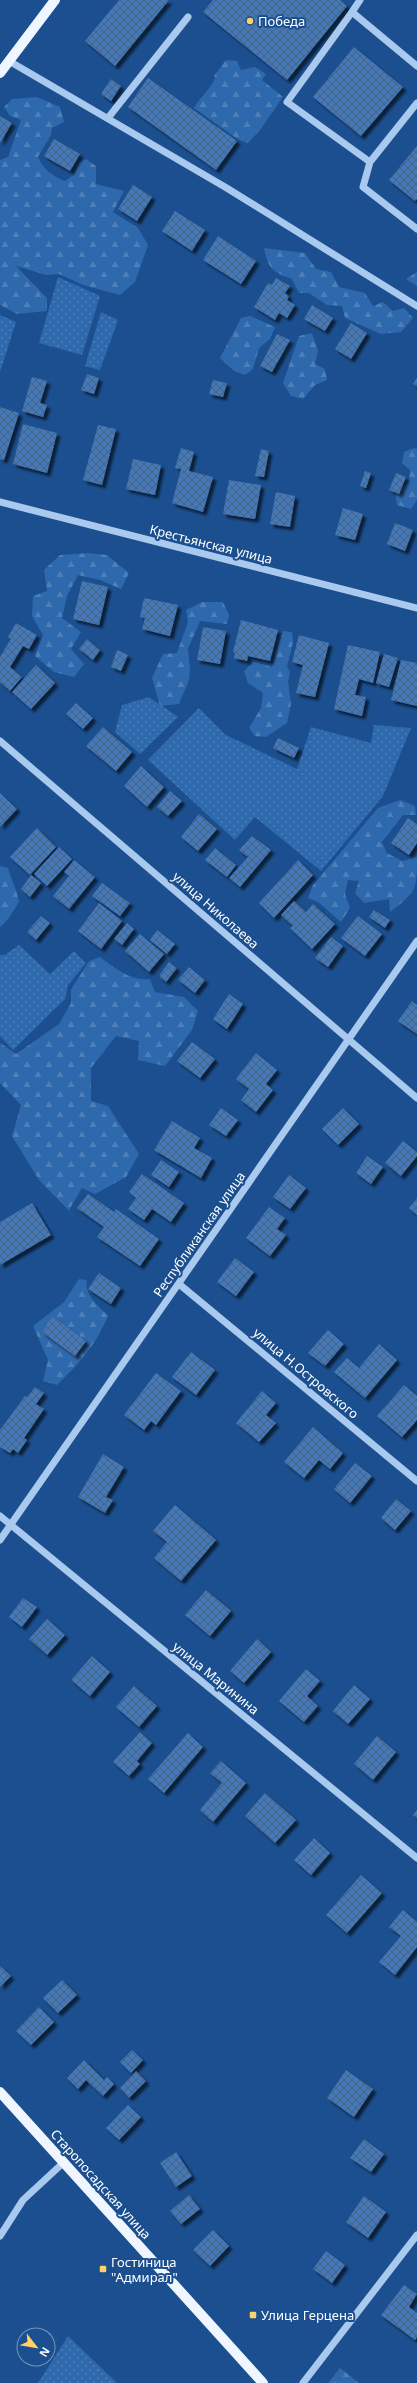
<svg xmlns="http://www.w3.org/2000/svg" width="417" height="2383" font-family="'Noto Sans',sans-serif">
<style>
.forest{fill:url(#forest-firs)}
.park{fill:url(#park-dots)}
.building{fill:url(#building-cross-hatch);filter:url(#shadow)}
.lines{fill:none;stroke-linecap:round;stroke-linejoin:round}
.minor{stroke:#a9c9ee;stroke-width:7}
.major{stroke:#f0f6ff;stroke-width:10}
.poi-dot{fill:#ffd166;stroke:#1b4f8f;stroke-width:1.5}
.labels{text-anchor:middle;stroke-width:4;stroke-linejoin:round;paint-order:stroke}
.poi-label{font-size:13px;fill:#fff;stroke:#1b4f8f;text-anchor:start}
.street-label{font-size:13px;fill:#fff;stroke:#1b4f8f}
</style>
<defs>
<pattern id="forest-firs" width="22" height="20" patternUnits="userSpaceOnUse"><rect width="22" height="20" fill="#2e69ad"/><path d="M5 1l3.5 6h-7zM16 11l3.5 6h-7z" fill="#4d80b9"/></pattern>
<pattern id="park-dots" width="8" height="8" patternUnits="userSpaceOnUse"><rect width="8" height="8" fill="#2e69ad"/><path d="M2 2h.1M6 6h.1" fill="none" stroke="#4d80b9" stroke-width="1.8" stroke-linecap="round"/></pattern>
<pattern id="building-cross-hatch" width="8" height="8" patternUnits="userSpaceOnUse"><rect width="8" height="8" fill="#4478b7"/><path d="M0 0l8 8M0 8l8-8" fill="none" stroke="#486282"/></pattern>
<filter id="shadow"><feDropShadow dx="3.5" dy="3.5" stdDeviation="1" flood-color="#0009"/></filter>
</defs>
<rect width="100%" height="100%" fill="#1b4f8f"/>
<path class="forest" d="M226 60 237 61 241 70 255 67 266 74 262 80 283 97 260 130 248 143 239 140 194 108C200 97 210 90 215 78L214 76Z
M37 97 60 107 64 122 52 128 51 135 38 157C43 169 52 176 65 181L75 174 79 163 86 159 96 166V184L124 191 113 212 138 228 148 245 135 282 120 295 83 285 59 274 46 275 16 266 47 298V311L17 314 0 305V160L8 157 21 120 10 116 4 107 12 99Z
M264 248 305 253 316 269 331 272 339 287 365 293 373 306 383 302 393 311 404 308 413 318 401 332 381 334 345 318 342 306 327 305 309 293H299L292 279C273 272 268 269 264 248Z
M417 272V286L406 279Z
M250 316 275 327 270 339 259 348 253 369 245 375 234 371 220 358 241 318Z
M312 333 318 351 315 364 325 369 327 380 315 385 303 399 291 396 283 383 299 336Z
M414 448 417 449V500L411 509 397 505 395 492 409 482 410 470 402 463 404 452Z
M89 553 107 555 129 573 121 589 100 580 78 575 67 596 62 618 81 632 71 649 84 664 74 677 54 672 35 656 43 635 32 616 33 596 47 591 44 570 60 555Z
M202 602H223L229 615 227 624 200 621 188 649 190 669 189 680 179 704 160 706 152 678 163 654 177 653 188 622 186 610Z
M283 631 292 632 293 642 287 667 290 672 288 682 291 704 287 723 266 737 255 736 249 728 261 708 263 693 248 683 244 671 254 662 272 667Z
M400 800 415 806 416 815H403L382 842 387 853 402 861 417 857C417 890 417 891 390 912L389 899 364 903 355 893 359 881 348 880 345 894 350 908 341 922 318 902 308 898 313 885 378 808Z
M0 866 8 868C11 880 17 889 19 902L9 918 0 927Z
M100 957C115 968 130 981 150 979L155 992 184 997 198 1011 192 1030 165 1066 138 1060 139 1041 116 1036 91 1068V1101L108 1106 139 1154 126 1177 95 1194 82 1188 69 1210 87 1229 39 1180 12 1136 21 1105 0 1083V1043L16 1054 59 1024 71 1003V990L89 961Z
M79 1279 87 1280C84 1296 98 1305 108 1316 97 1343 79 1364 57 1385L43 1381 48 1360 33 1326 64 1302Z
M340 2368 359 2383H328Z"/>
<path class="park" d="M58 277 100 296 82 355 39 343Z
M101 312 118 320 100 370 85 366Z
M0 315 16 322 0 372Z
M149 697 178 717 140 754 115 732 122 705Z
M199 708 226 735 297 769 311 727 371 743 374 725 411 728 383 796 321 871 255 817 235 840 148 760Z
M19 945 50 974 74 951 86 963 68 985 65 999 13 1050 0 1036V955H5Z
M68 2336 117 2383H38Z"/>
<path class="building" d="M119 0H169L115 66 85 41Z
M213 0H340L347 6 287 80 203 12Z
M354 47 403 87 361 136 313 97Z
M148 78 237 141 216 170 128 107Z
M111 79 121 86 111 101 101 94Z
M0 116 12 123 0 143Z
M54 139 80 154 70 171 44 156Z
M417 146V199L415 201 389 180Z
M133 185 152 197 137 221 118 209Z
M175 211 205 230 192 251 162 231Z
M218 236 256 261 241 284 203 260Z
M276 278 290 286 285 293 289 296 287 300 295 305 287 318 279 313 275 320 254 307 268 283 272 285Z
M312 305 333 318 325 331 304 319Z
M351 323 367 333 351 359 335 349Z
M277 334 290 340 272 372 260 366Z
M87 374 99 378 94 394 81 390Z
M32 377 47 381 40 403 47 405 43 417 22 411Z
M417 378V386L413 384Z
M213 380 227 383 223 397 209 394Z
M0 407 19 413 4 460 0 459Z
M23 424 57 433 47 473 13 464Z
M98 425 116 429 102 485 83 480Z
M181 448 194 452 189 471 213 477 203 512 172 503 181 469 175 468Z
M261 449 269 451 264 477 255 476Z
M133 459 161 465 155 495 126 489Z
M365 471 371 473 366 488 360 486Z
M396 473 406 477 399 494 389 490Z
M229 480 261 485 255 519 223 514Z
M276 492 295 496 290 527 270 524Z
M343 508 363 514 355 540 335 535Z
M395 523 413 530 405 551 387 544Z
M82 581 108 587 99 625 73 619Z
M144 598 178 605 170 636 142 629 145 618 140 617Z
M241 620 278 630 270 661 248 656 247 661 234 658 235 653 233 652Z
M16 623 37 635 29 649 23 646 10 667 22 677 10 691 0 682V657L11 639 8 637Z
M203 627 226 631 220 664 197 660Z
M299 635 329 643 315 697 296 693 303 665 292 662Z
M87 639 100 650 93 660 79 649Z
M348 645 380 652 373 683 359 679 355 695 366 697 362 716 334 709Z
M117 650 128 655 121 671 111 667Z
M384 654 398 658 389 687 376 683Z
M401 660 417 663V706L391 700Z
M36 665 55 683 31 709 12 692Z
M76 703 93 718 83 729 66 714Z
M103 727 132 752 116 771 86 746Z
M278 738 299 748 294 758 273 748Z
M141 766 164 787 147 807 124 786Z
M170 791 182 801 168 816 157 807Z
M0 793 17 809 0 827Z
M199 814 217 829 198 851 181 837Z
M408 818 417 824V843L409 855 391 843Z
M37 828 56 847 30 875 10 857Z
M252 836 271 850 240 887 229 878 248 857 239 850Z
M59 847 72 859 47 886 34 874Z
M215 848 236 865 227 877 205 860Z
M74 860 95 877 69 909 53 896 69 876 64 872Z
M298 860 313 875 274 918 259 903Z
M31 875 41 883 30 897 21 889Z
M102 883 130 903 120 916 92 896Z
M294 901 306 912 313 904 335 924 312 949 290 928 293 926 281 915Z
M99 903 122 921 101 949 78 931Z
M374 910 390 920 385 928 369 917Z
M41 916 50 923 36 940 27 932Z
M358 916 382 934 365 956 341 938Z
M127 923 134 929 122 945 114 939Z
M157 930 175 944 167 954 150 940Z
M140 934 164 954 149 972 125 951Z
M331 937 343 946 328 967 315 958Z
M169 962 177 968 166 982 159 976Z
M189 967 205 980 195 993 178 980Z
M229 994 243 1004 227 1029 213 1019Z
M412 1001 417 1005V1034L398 1021Z
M192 1042 215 1059 200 1078 177 1061Z
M256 1053 277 1070 266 1084 273 1090 256 1112 241 1100 249 1089 236 1079Z
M221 1108 238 1120 226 1136 209 1125Z
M343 1108 359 1124 338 1145 322 1129Z
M172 1121 200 1138 194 1148 212 1158 201 1178 154 1150Z
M403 1141 417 1152V1156L401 1176 385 1163Z
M367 1156 383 1167 371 1184 356 1173Z
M161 1160 179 1172 169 1187 151 1175Z
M142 1174 184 1203 171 1222 152 1209 144 1220 128 1209 136 1198 129 1192Z
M289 1175 306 1188 290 1209 273 1197Z
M88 1194 114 1212 116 1209 159 1239 140 1266 97 1237 104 1227 77 1208Z
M417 1198V1215L409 1208Z
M32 1203 51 1235 0 1265V1222Z
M269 1207 285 1218 277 1229 286 1235 270 1256 246 1238Z
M235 1258 254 1272 236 1296 217 1282Z
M99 1273 121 1288 111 1304 88 1289Z
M53 1317 86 1341 75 1356 42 1332Z
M328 1330 344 1344 325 1366 308 1353Z
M379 1344 397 1360 365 1398 334 1372 347 1358 359 1368Z
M191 1352 215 1370 196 1395 172 1377Z
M156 1373 181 1391 156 1425 151 1421 144 1430 124 1415Z
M404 1385 417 1396V1420L402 1437 377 1416Z
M35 1387 44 1393 36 1404 44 1409 24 1438 27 1440 18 1453 13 1449 10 1453 0 1447V1430L25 1396 27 1397Z
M262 1391 276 1403 266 1415 276 1423 259 1442 236 1423Z
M313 1427 343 1453 330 1469 319 1460 304 1478 284 1462Z
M103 1454 124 1467 106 1497 113 1500 105 1513 78 1497Z
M355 1463 372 1476 350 1503 334 1489Z
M396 1499 411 1511 395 1530 381 1518Z
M175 1505 216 1540 181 1581 154 1558 167 1542 153 1531Z
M206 1590 231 1611 210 1636 185 1615Z
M23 1598 37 1607 22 1627 9 1617Z
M47 1619 65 1635 47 1655 29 1639Z
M257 1639 271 1652 244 1683 230 1671Z
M92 1656 110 1672 90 1696 71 1680Z
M306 1669 320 1681 307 1696 318 1706 304 1722 279 1701Z
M354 1685 370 1699 348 1724 333 1711Z
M134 1686 157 1706 139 1727 116 1707Z
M140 1732 152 1743 137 1761 140 1764 129 1776 113 1762Z
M188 1733 203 1747 164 1793 148 1779Z
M377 1736 396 1752 373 1780 354 1764Z
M221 1761 246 1783 213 1822 200 1810 222 1783 210 1773Z
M265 1793 296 1820 275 1843 245 1816Z
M417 1810V1818L413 1815Z
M314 1838 330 1853 311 1875 294 1860Z
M361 1875 382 1893 347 1933 326 1915Z
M403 1910 417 1922V1947L395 1975 379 1962 401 1936 389 1927Z
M0 1966 11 1976 0 1987Z
M62 1980 77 1995 58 2013 43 1998Z
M39 2007 54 2022 31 2045 16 2031Z
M132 2050 143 2060 131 2073 120 2062Z
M84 2060 104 2080 107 2077 114 2084 103 2096 86 2080 78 2089 67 2078Z
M346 2070 373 2089 354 2117 327 2098Z
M136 2071 146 2081 129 2098 120 2088Z
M128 2105 141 2117 119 2140 106 2128Z
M364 2139 384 2154 371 2172 350 2158Z
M176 2152 192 2176 176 2187 160 2163Z
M189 2195 200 2209 181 2224 170 2211Z
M364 2196 386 2212 368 2238 346 2222Z
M213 2230 229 2246 210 2266 193 2250Z
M326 2251 345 2265 332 2283 313 2269Z
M404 2285 417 2294 409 2307 417 2313V2337L415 2340 381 2315Z"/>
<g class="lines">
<path class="minor" d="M352 12 360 0
M9 61 225 187 417 306
M417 66 352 12 287 102 370 162 363 187 417 229
M108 118 188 17
M370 162 417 103
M0 502 417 608
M0 741 417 1098
M179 1284 417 1481
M0 1516 417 1858
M0 1540 417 941
M0 2236 23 2200 63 2163
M303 2383 417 2235"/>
<path class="major" d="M0 73 55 0
M0 2092 263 2383"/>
</g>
<g class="poi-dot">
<circle cx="250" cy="21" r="4"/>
<rect x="99" y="2265" width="8" height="8" rx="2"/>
<rect x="249" y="2311" width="8" height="8" rx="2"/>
</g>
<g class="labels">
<g class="poi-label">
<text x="258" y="26">Победа</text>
<text x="111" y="2267">Гостиница<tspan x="111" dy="15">"Адмирал"</tspan></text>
<text x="261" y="2320">Улица Герцена</text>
</g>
<g class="street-label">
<text transform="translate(211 544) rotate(14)" y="5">Крестьянская улица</text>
<text transform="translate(216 910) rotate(41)" y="5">улица Николаева</text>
<text transform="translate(199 1234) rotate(-55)" y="5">Республиканская улица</text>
<text transform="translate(306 1373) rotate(40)" y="5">улица Н.Островского</text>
<text transform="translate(216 1678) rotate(39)" y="5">улица Маринина</text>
<text transform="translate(101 2184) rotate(48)" y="5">Старопосадская улица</text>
</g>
</g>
<g transform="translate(36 2347) rotate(121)"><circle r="19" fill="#1b4f8f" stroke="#7695bc"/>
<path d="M0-3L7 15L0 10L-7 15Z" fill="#ffd166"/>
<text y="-6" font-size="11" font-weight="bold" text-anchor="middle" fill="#ffffff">N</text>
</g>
</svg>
